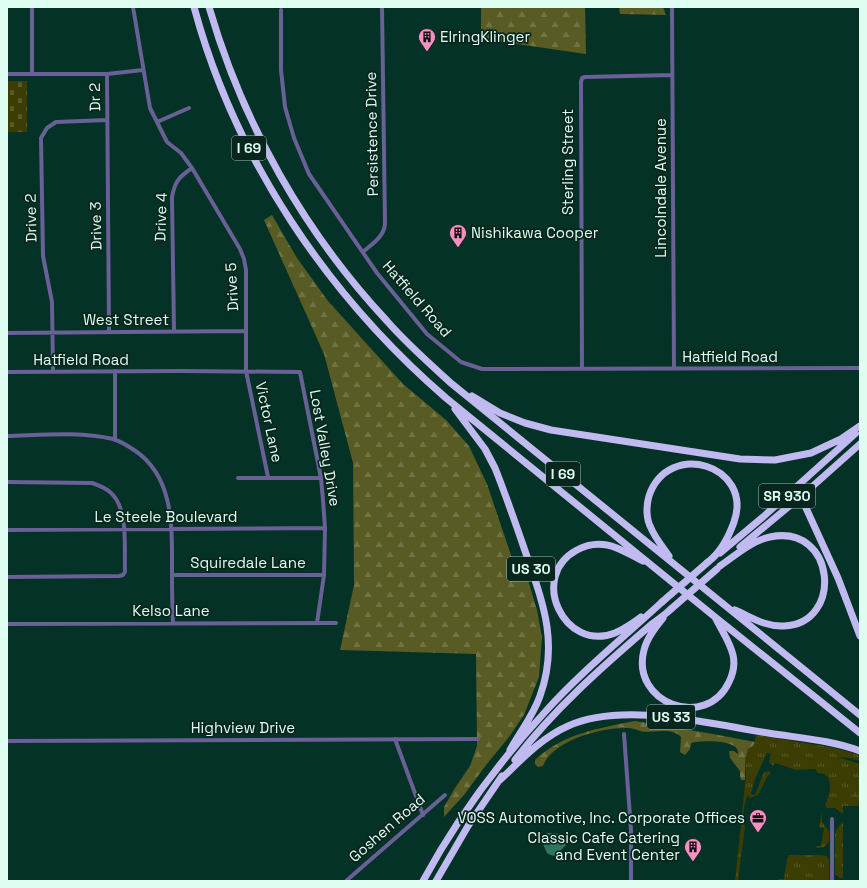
<svg xmlns="http://www.w3.org/2000/svg" width="867" height="888" font-family="'Space Grotesk',sans-serif">
<style>
.grass{fill:url(#grass-tufts)}
.forest{fill:url(#forest-firs)}
.wetland{fill:url(#wetland-marsh)}
.cemetery{fill:url(#cemetery-stones)}
.water{fill:url(#water-ripples)}
.lines{fill:none;stroke-linecap:round;stroke-linejoin:round}
.street{stroke:#696096;stroke-width:4}
.highway{stroke:#c1baf0;stroke-width:7}
.highway-bridge{stroke:#c1baf0;stroke-width:7}
.labels{text-anchor:middle;stroke-width:3.5;stroke-linejoin:round;paint-order:stroke}
.shield{fill:#08261d;stroke:#9fbcb2;stroke-width:1}
.shield-label{font-size:14px;font-weight:bold;fill:#e0fdf2}
.poi-label{font-size:15px;fill:#e0fdf2;stroke:#08261d;text-anchor:start}
.street-label{font-size:15px;fill:#e0fdf2;stroke:#08261d}
</style>
<defs>
<pattern id="grass-tufts" width="24" height="20" patternUnits="userSpaceOnUse"><rect width="24" height="20" fill="#3c3d03"/><path d="M3 7l-1-3M5 7V3M7 7l1-3M15 17l-1-3M17 17v-4M19 17l1-3" fill="none" stroke="#585a28"/></pattern>
<pattern id="forest-firs" width="22" height="20" patternUnits="userSpaceOnUse"><rect width="22" height="20" fill="#595b24"/><path d="M5 1l3.5 6h-7zM16 11l3.5 6h-7z" fill="#717344"/></pattern>
<pattern id="wetland-marsh" width="20" height="14" patternUnits="userSpaceOnUse"><rect width="20" height="14" fill="#3c3d03"/><path d="M1 5h8M5 5V1M11 12h8M15 12V8" fill="none" stroke="#585a28"/></pattern>
<pattern id="cemetery-stones" width="16" height="16" patternUnits="userSpaceOnUse"><rect width="16" height="16" fill="#3c3d03"/><path d="M2 7V4a2 2 0 0 1 4 0v3zM10 15v-3a2 2 0 0 1 4 0v3z" fill="#585a28"/></pattern>
<pattern id="water-ripples" width="26" height="14" patternUnits="userSpaceOnUse"><rect width="26" height="14" fill="#30745f"/><path d="M2 4q2-2 4 0t4 0M15 11q2-2 4 0t4 0" fill="none" stroke="#4e8976"/></pattern>
</defs>
<rect width="100%" height="100%" fill="#043226"/>
<path class="grass" d="M756 735 830 747 860 755V761L850 758 838 757 860 764V806H843V814L835 808H827L825 805C831 794 835 772 817 773L816 769 796 770 775 763 773 766 769 762 771 754 767 753 755 779 751 794 755 795 764 772 770 771V775H768L758 795 750 798 748 795C744 802 742 819 745 827L738 881H735L746 775 745 760 746 754 748 749 754 744Z
M822 812V822L829 831V842L825 847 817 848 816 846H821L824 828 819 827Z
M843 822V878H840L835 874V834L836 830Z
M789 855H821L827 856 829 861V881H778V879H784L787 859Z"/>
<path class="forest" d="M481 7H585L586 54 481 39Z
M619 7H663L666 15 620 14Z
M272 215 297 258 328 301 403 384 446 420 469 446 487 484 512 558 526 573 537 610 542 637 539 677 524 715 509 737 486 765 464 795 444 817V807L455 788 470 766 477 746 476 654 340 650 354 585 353 463 324 354 264 220Z
M635 721 713 734 755 742 753 746 748 749 745 760V780H741L740 776V771L730 758 729 751H734L738 754C741 739 700 740 691 743L690 749 685 755 680 752 681 737C672 728 658 732 646 732 640 732 635 728 628 728 603 727 552 740 543 766L538 767 535 764V760C562 734 599 728 635 721Z"/>
<path class="wetland" d="M860 787V801L839 798 842 795Z"/>
<path class="cemetery" d="M7 81H27V132H7Z"/>
<path class="water" d="M554 833C561 835 566 837 566 845L558 853 563 857V862L561 858 548 854C545 850 539 837 547 833 550 833 552 833 554 833Z"/>
<g class="lines">
<path class="street" d="M32 7V74
M133 7 150 108 167 142 181 153 192 168 240 249 244 259 246 270V371L268 477
M672 7 674 368
M281 10V70L285 107 294 138 309 174 377 273 427 334 461 362 482 369 860 368
M7 74H107L143 70
M107 74 109 331
M157 122 189 108
M363 252C372 244 384 237 385 224L382 7
M174 331 172 197C175 181 179 177 192 168
M7 333 246 331
M582 369 581 82 582 78 585 77 672 75
M53 371 52 302 43 256 41 138 47 128 56 122 107 120
M7 372 181 371 300 372 321 478 323 500 325 528 324 575 317 623
M7 436C42 435 79 431 113 439 120 441 128 446 134 450 174 476 172 527 172 568 172 587 172 605 173 623
M115 440V371
M238 478H321
M7 482 92 483C98 485 106 488 111 493 129 509 124 550 125 572L123 575 119 576 7 577
M7 530 325 528
M172 575H324
M7 624 336 623
M624 734 631 830V881
M395 739 423 815
M7 741 478 739
M832 819V881
M346 881 445 795"/>
<path class="highway" d="M194 7C235 159 328 296 446 398L715 617 860 733
M209 7C243 124 304 232 387 321 407 344 430 364 452 384L860 715
M472 396 500 413 525 423 551 430 740 459 775 460 811 453 841 439 860 426
M455 409 485 449 495 468C505 493 514 519 523 545 541 598 560 640 540 696 533 716 520 732 510 750
M805 493 806 508 838 578 860 636
M740 547 805 493 860 444
M720 553 763 517 856 433
M669 556C663 547 655 538 651 528 646 519 646 506 649 496 668 439 754 465 734 522 729 536 720 553 708 562
M720 566C736 555 751 541 770 537 836 523 844 624 784 626 765 627 751 617 735 610
M641 617C633 623 624 629 615 633 564 653 528 576 577 550 586 545 597 543 607 545 619 547 632 556 643 561
M663 618C655 628 647 638 644 650 630 703 706 731 729 682 733 674 735 664 733 655 730 642 722 631 716 619
M515 760C554 709 603 666 652 624 658 619 665 615 671 609
M500 780C521 760 541 738 568 726 622 701 711 724 768 733 799 738 831 740 860 751
M423 881C456 820 498 763 545 712 581 672 623 638 662 602
M436 881 468 826 502 776"/>
<path class="highway-bridge" d="M662 602 708 562
M671 609 717 569"/>
</g>
<defs>
<symbol id="building-pin" viewBox="-11 -11 22 30"><path d="M0 17L-7.5 6A9.5 9.5 0 1 1 7.5 6Z" fill="#fb8fc4" stroke="#08261d"/><path d="M-4-6H4V6H1V3H-1V6H-4ZM-2.5-4.3h1.7v1.8h-1.7ZM.8-4.3h1.7v1.8H.8ZM-2.5-1h1.7V.8h-1.7ZM.8-1h1.7V.8H.8Z" fill="#111"/></symbol>
<symbol id="office-pin" viewBox="-11 -11 22 30"><path d="M0 17L-7.5 6A9.5 9.5 0 1 1 7.5 6Z" fill="#fb8fc4" stroke="#08261d"/><path d="M-6-3h4V-5.5h4V-3h4V5H-6ZM-1-4.5V-3h2v-1.5ZM-6 0V1H6V0Z" fill="#111"/></symbol>
</defs>
<g fill-rule="evenodd">
<use href="#building-pin" x="417" y="27" width="20" height="27"/>
<use href="#building-pin" x="448" y="223" width="20" height="27"/>
<use href="#office-pin" x="748" y="808" width="20" height="27"/>
<use href="#building-pin" x="683" y="837" width="20" height="27"/>
</g>
<g class="labels">
<g class="shield">
<rect x="232" y="136" width="34" height="24" rx="3"/>
<rect x="546" y="462" width="34" height="24" rx="3"/>
<rect x="759" y="484" width="56" height="24" rx="3"/>
<rect x="507" y="557" width="48" height="24" rx="3"/>
<rect x="647" y="705" width="48" height="24" rx="3"/>
</g>
<g class="shield-label">
<text x="249" y="153">I 69</text>
<text x="563" y="479">I 69</text>
<text x="787" y="501">SR 930</text>
<text x="531" y="574">US 30</text>
<text x="671" y="722">US 33</text>
</g>
<g class="poi-label">
<text x="440" y="42">ElringKlinger</text>
<text x="471" y="238">Nishikawa Cooper</text>
<text x="745" y="823" text-anchor="end">VOSS Automotive, Inc. Corporate Offices</text>
<text x="680" y="843" text-anchor="end">Classic Cafe Catering<tspan x="680" dy="17">and Event Center</tspan></text>
</g>
<g class="street-label">
<text transform="translate(95 97) rotate(-91)" y="5">Dr 2</text>
<text transform="translate(372 134) rotate(-91)" y="5">Persistence Drive</text>
<text transform="translate(568 162) rotate(-90)" y="5">Sterling Street</text>
<text transform="translate(661 188) rotate(-90)" y="5">Lincolndale Avenue</text>
<text transform="translate(161 217) rotate(-88)" y="5">Drive 4</text>
<text transform="translate(31 218) rotate(-91)" y="5">Drive 2</text>
<text transform="translate(96 226) rotate(-91)" y="5">Drive 3</text>
<text transform="translate(232 287) rotate(-93)" y="5">Drive 5</text>
<text transform="translate(417 299) rotate(49)" y="5">Hatfield Road</text>
<text x="126" y="325">West Street</text>
<text x="730" y="362">Hatfield Road</text>
<text x="81" y="365">Hatfield Road</text>
<text transform="translate(269 422) rotate(78)" y="5">Victor Lane</text>
<text transform="translate(325 448) rotate(80)" y="5">Lost Valley Drive</text>
<text x="166" y="522">Le Steele Boulevard</text>
<text x="248" y="568">Squiredale Lane</text>
<text x="171" y="616">Kelso Lane</text>
<text x="243" y="733">Highview Drive</text>
<text transform="translate(387 828) rotate(-41)" y="5">Goshen Road</text>
</g>
</g>
<rect width="867" height="888" fill="none" stroke="#e0fdf2" stroke-width="16"/>
</svg>
